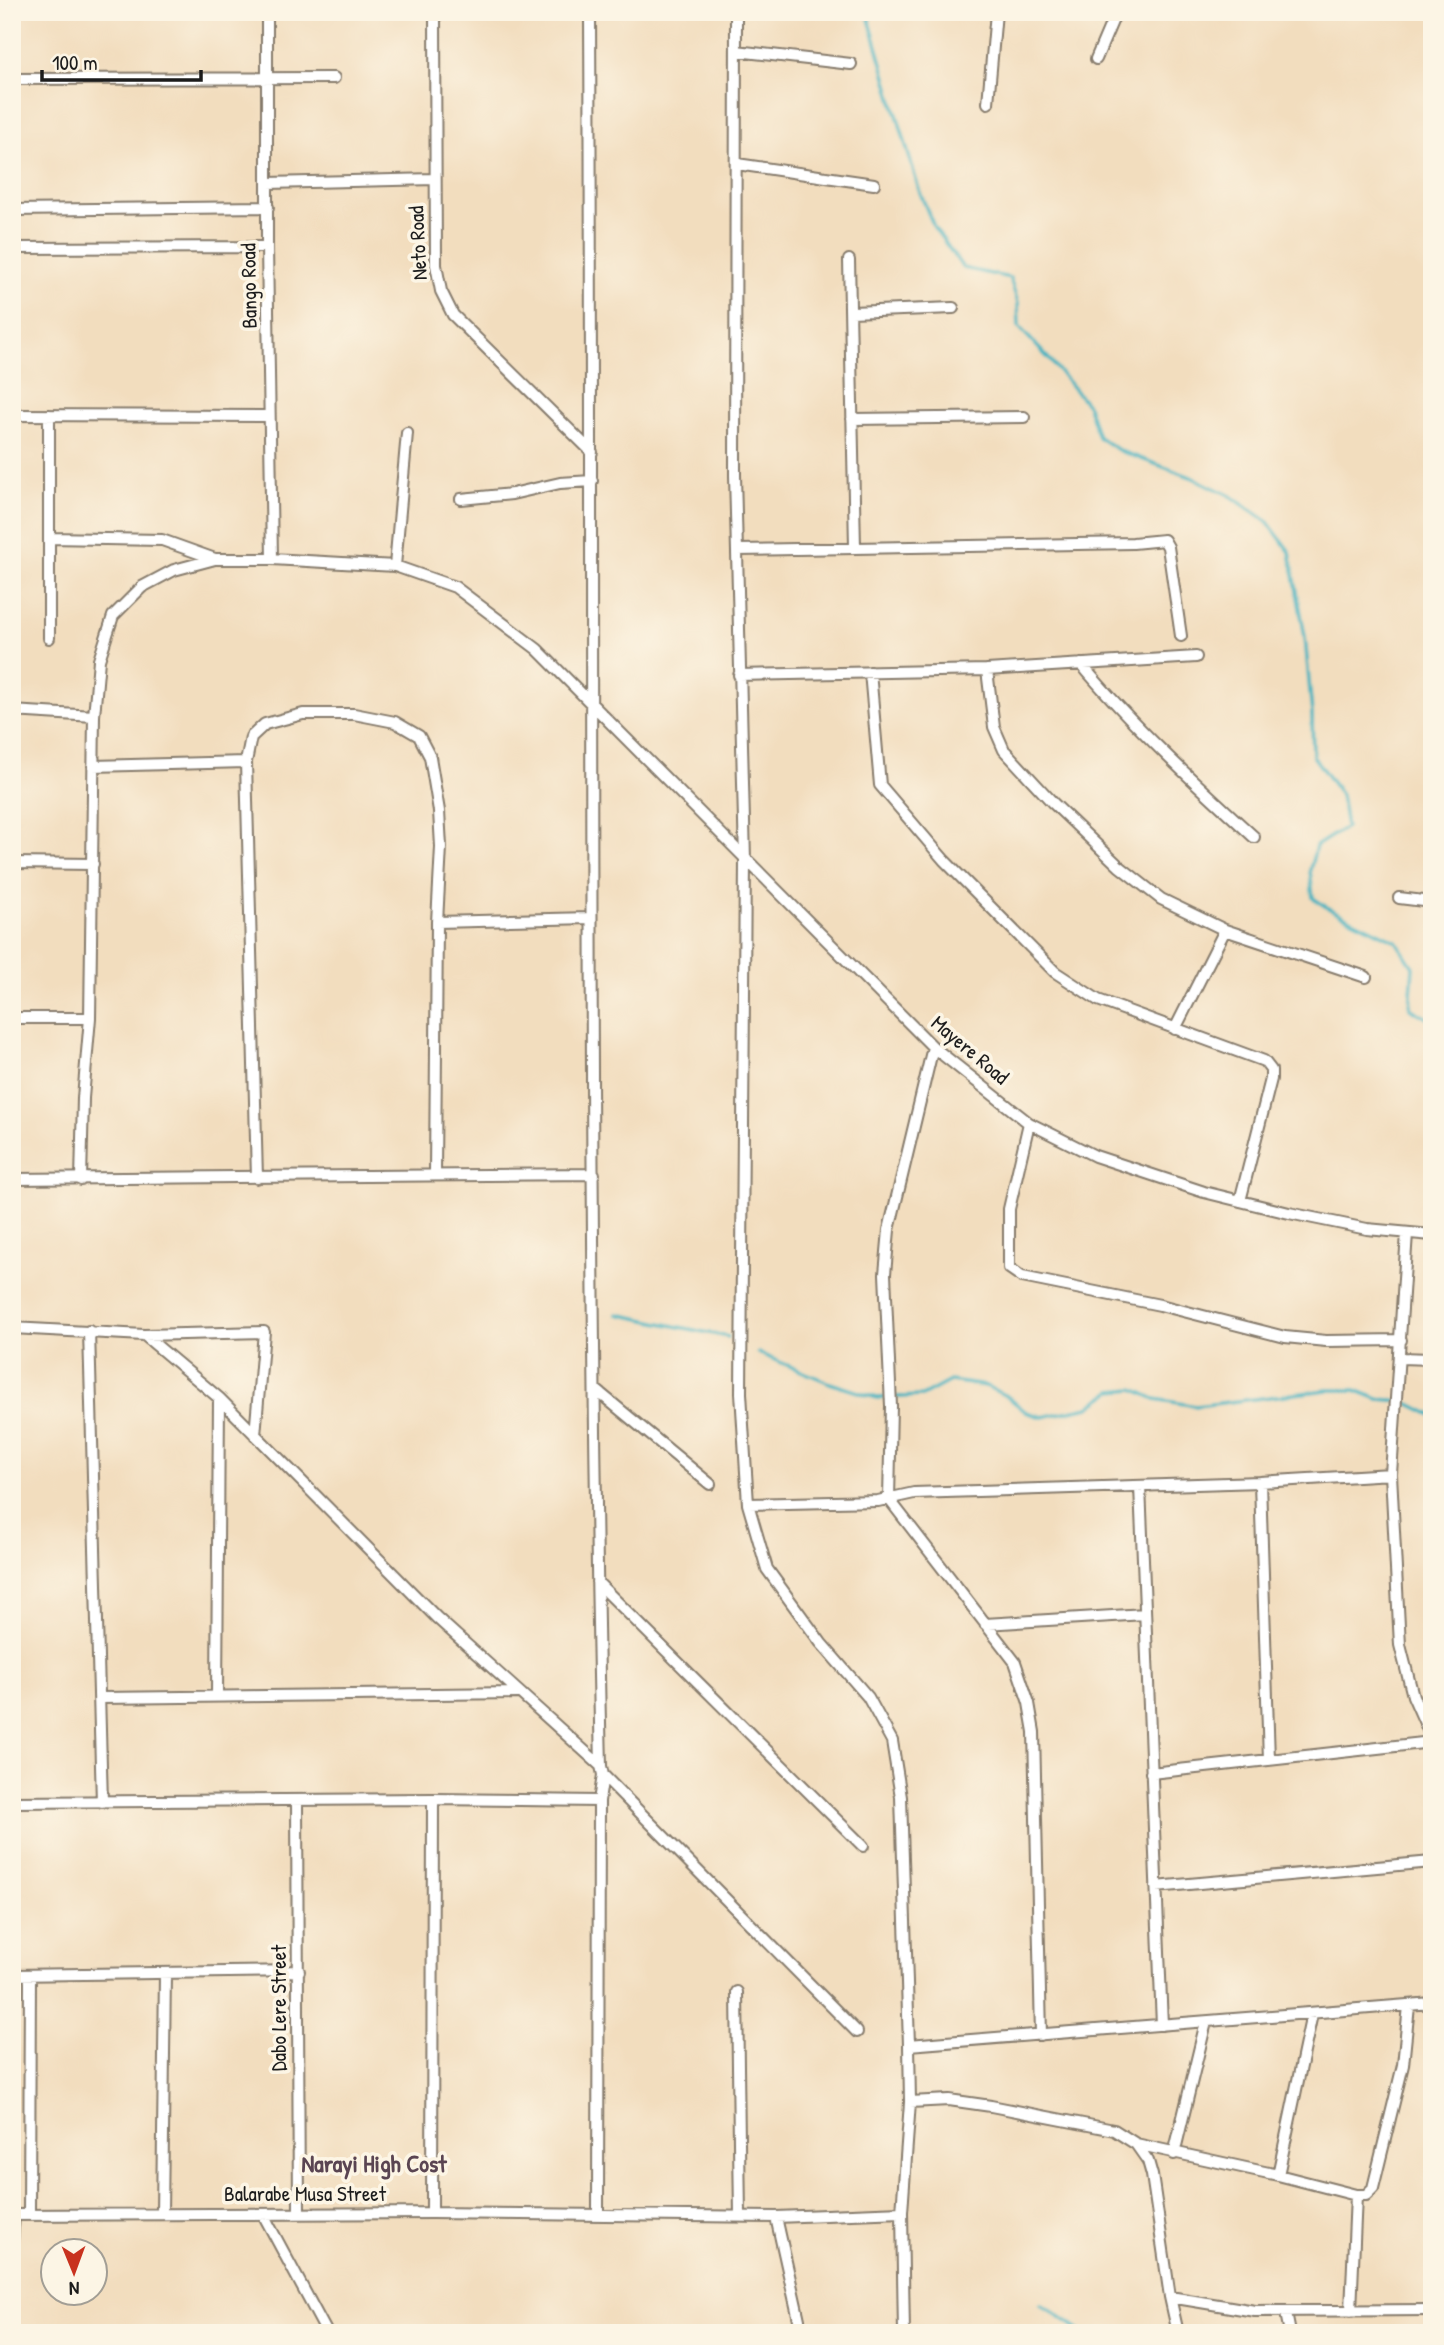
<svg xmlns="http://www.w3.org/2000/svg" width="1444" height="2345" font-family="'Patrick Hand',sans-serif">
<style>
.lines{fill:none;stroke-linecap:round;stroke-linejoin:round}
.stream{stroke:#44b2c0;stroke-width:3.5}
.minor-casing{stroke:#877c6d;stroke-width:14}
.minor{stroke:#fff;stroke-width:10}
.labels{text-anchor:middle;stroke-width:7;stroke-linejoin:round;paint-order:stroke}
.street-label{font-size:21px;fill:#1c1c1c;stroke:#fcf5e5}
.quarter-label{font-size:24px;font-weight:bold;fill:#5a4552;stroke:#fcf5e5}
</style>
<rect width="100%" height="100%" fill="#fcf5e5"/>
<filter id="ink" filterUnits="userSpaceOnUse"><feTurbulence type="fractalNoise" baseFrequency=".0143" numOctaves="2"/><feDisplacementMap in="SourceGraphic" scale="14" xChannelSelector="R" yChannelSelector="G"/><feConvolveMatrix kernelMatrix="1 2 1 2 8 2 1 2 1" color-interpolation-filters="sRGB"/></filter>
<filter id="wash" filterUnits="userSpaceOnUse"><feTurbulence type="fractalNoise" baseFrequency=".00686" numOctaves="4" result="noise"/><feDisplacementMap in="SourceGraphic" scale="28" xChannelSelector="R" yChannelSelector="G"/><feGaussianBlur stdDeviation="1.57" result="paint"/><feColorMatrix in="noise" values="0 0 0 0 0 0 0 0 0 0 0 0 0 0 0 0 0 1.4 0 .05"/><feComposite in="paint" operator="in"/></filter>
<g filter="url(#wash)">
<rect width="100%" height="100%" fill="#f2ddbe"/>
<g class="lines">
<path class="stream" d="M867 12 919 190 934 227 963 268 1010 278 1018 303 1019 327 1049 359 1088 406 1098 437 1120 451 1191 477 1229 495 1267 521 1290 552 1305 637 1312 714 1313 756 1341 795 1346 827 1316 846 1310 870 1313 898 1328 908 1396 941 1413 967 1410 1008 1432 1021
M617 1314 728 1337
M758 1353 830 1383 877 1398 922 1396 950 1381 986 1386 1008 1397 1026 1412 1042 1417 1089 1407 1112 1391 1134 1389 1155 1399 1196 1406 1327 1390H1355L1378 1399 1404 1401 1432 1415
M1041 2304 1084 2333"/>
</g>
</g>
<g filter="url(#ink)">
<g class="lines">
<defs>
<path id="minor" d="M267 12V247L272 559
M435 12 436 265 441 291 453 315 592 452
M590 12C593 597 587 1181 601 1766L603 1775 599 1801 598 2213
M736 12 735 475 745 860 741 1393 748 1504 767 1569 821 1643 868 1697 892 1741 901 1797 909 2045 910 2102 902 2212 904 2333
M736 51 851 64
M1096 59 1116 12
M12 79 334 78
M988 103 996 12
M737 164 874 184
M268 183 435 179
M12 210 268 207
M12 248 267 247
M849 260 855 547
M851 312 953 308
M12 415 269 416
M852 419 1024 417
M461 499 512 494 560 483 592 481
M49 538 162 540 215 559
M737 550 1133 543 1164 540 1168 547 1181 636
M395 566 407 433
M49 638V415
M1081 664C1133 726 1194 782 1254 837
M987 670 994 727 1004 750 1053 803 1119 866 1161 899 1225 930 1366 977
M870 672 880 785 944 860 1055 972 1098 1000 1264 1061 1271 1070V1079L1240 1201
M739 675 987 670 1196 657
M12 711 94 716
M93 766 246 762
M12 863 93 864
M1399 898 1432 902
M437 922 590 918
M12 1018H90
M1175 1029 1225 930
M933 1047 889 1230 885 1274 891 1406 889 1499 1015 1662 1029 1703 1034 1732 1041 2035
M1029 1123 1009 1209V1268L1022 1277 1160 1305 1285 1337 1326 1341 1401 1340
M257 1178 246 762 251 737 265 724 303 714H354L395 722 419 736 430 757 439 811 441 847 437 922 435 1175
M12 1179 594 1174
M81 1180 83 1098 90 1018 94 716 99 660 113 616 142 587 174 570 215 559H272L395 566 455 587 537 649 933 1047 1029 1123 1095 1156 1204 1192 1289 1213 1367 1229 1432 1235
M1407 1233 1391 1474 1400 1645 1413 1696 1432 1739
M12 1328 144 1335 219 1398 437 1618 601 1766
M89 1331 102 1802
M144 1335 264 1332 255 1435
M1400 1358 1432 1359
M595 1389 710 1484
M1260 1482 1269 1760
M1140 1486 1162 2025
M748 1504 878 1501 914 1493 1260 1482 1391 1474
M597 1582 863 1846
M985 1624 1145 1614
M217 1697 219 1398
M101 1698 518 1693
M1151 1773 1432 1742
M603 1775 857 2032
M297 1801 299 2214
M12 1802 433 1799 599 1801
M1156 1887 1432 1862
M12 1975 299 1971
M737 1992 740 2216
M909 2045 1432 2003
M910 2102 949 2100 991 2106 1114 2130 1136 2144 1148 2161 1152 2175 1170 2297 1178 2333
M1136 2144 1278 2175 1356 2195H1366L1373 2188 1403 2065 1409 2006
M1174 2154 1206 2022
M1278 2175 1312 2014
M432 2213 433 1799
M162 2214 165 1974
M263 2214 327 2333
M12 2215 432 2213 776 2217 902 2212
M29 2215 30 1976
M776 2217 802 2333
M12 2242 14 2215
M1170 2297 1255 2311 1432 2310
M1351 2311 1356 2195
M1286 2313 1290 2333
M996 2333H1008
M1431 2333 1432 2332"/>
</defs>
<use href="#minor" class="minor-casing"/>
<use href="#minor" class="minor"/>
</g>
</g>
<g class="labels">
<g class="street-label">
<text transform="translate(418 243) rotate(-93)" y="7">Neto Road</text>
<text transform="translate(249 286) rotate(-91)" y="7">Bango Road</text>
<text transform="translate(970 1050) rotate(40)" y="7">Mayere Road</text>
<text transform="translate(279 2008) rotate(-90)" y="7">Dabo Lere Street</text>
<text x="305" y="2201">Balarabe Musa Street</text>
</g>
<g class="quarter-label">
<text x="374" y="2172">Narayi High Cost</text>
</g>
</g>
<rect width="1444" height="2345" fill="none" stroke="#fcf5e5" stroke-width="42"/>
<g transform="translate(74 2272) rotate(179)"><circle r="33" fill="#fcf5e5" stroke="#a29e95" stroke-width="2"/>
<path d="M0-5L12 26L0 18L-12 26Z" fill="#c8321e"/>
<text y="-10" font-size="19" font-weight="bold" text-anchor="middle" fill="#1c1c1c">N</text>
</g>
<path d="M42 70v10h159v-10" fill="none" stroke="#1c1c1c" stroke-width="3.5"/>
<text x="52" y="70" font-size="21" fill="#1c1c1c" stroke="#fcf5e5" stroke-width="5" paint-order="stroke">100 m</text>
</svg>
